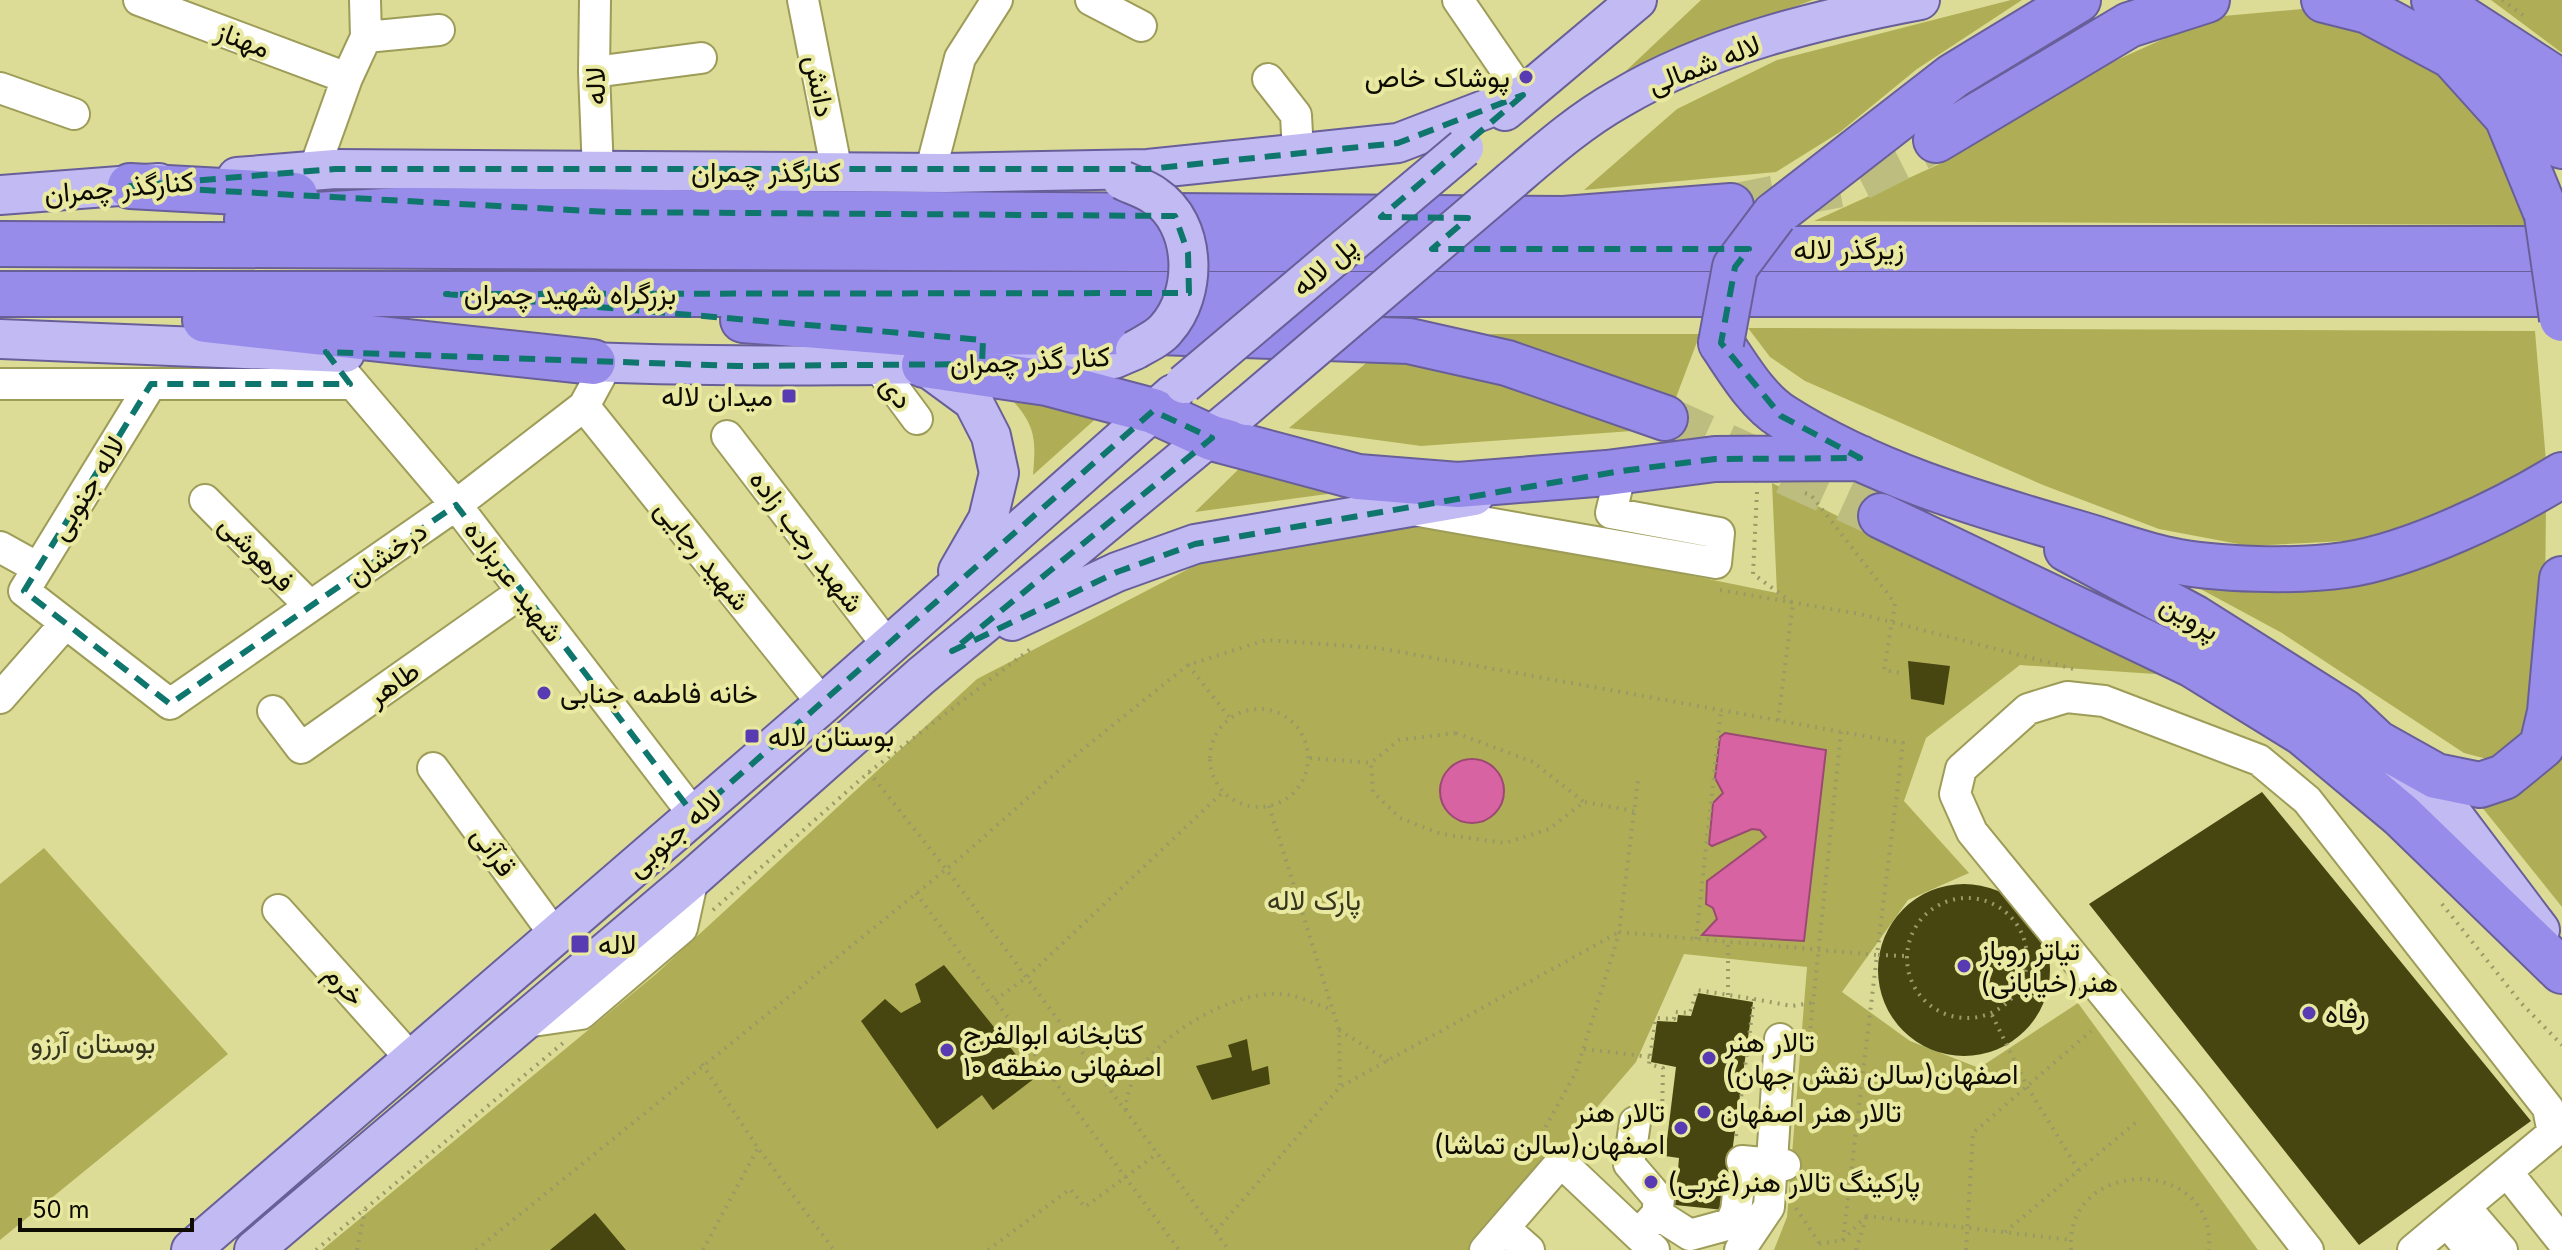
<svg xmlns="http://www.w3.org/2000/svg" width="2562" height="1250" font-family="Inter,Vazirmatn,sans-serif">
<style>
.green{fill:#afae56}
.water{fill:#d763a3;stroke:#9b4972;stroke-width:2}
.building{fill:#474611}
.lines{fill:none;stroke-linecap:round;stroke-linejoin:round}
.highway-tunnel{stroke:#bdbd80;stroke-width:44;stroke-dasharray:44 22;stroke-linecap:butt}
.minor-casing{stroke:#9d9c58;stroke-width:34}
.major-casing{stroke:#685f99;stroke-width:42}
.highway-casing{stroke:#685f99;stroke-width:48}
.path{stroke:#9a9a66;stroke-width:4;stroke-dasharray:2 6;stroke-linecap:butt}
.minor{stroke:#fff;stroke-width:30}
.major{stroke:#c1baf3;stroke-width:38}
.highway{stroke:#988ceb;stroke-width:44}
.major-bridge-casing{stroke:#685f99;stroke-width:42;stroke-linecap:butt}
.highway-bridge-casing{stroke:#685f99;stroke-width:48;stroke-linecap:butt}
.major-bridge{stroke:#c1baf3;stroke-width:38}
.highway-bridge{stroke:#988ceb;stroke-width:44}
.marked{fill:none;stroke:#0f766e;stroke-width:6;stroke-dasharray:16 10;stroke-linejoin:round}
.poi-dot{fill:#583bb3;stroke:#e9e9a2;stroke-width:3}
.labels{text-anchor:middle;stroke-width:8;stroke-linejoin:round;paint-order:stroke}
.street-label{font-size:28px;fill:#0e0c00;stroke:#e9e9a2}
.poi-label{font-size:28px;fill:#0e0c00;stroke:#e9e9a2;text-anchor:start}
.park-label{font-size:28px;fill:#36361e;stroke:#e9e9a2}
</style>
<rect width="100%" height="100%" fill="#dcdc96"/>
<path class="green" d="M1701 0H1813L1732 29 1611 85Z
M2011 0H2022L1917 69 1840 132 1776 172 1584 190 1677 109 1777 60Z
M2491 0H2562V53Z
M2302 9C2369 31 2441 59 2487 117 2501 134 2522 201 2532 225L1814 221 1944 162 2088 73 2212 17Z
M1748 328 2535 331 2546 461 2519 489 2365 540 2249 546 2159 529 2043 485 1805 381 1770 357Z
M1489 334H1700L1672 408Z
M1371 359 1472 372 1646 430 1421 446 1289 428Z
M1012 400 1100 415 1033 475C1036 440 1036 426 1012 400Z
M1249 459 1342 492 1195 512Z
M1772 483 2016 606 2185 676 2020 665 1926 738 1904 801 1969 873 1908 900 1842 992 1910 1041 1979 1068 2078 1003 2258 1250H1774L1787 1217 1807 967 1684 954 1636 1062 1474 1250H322L656 974 977 679 1217 554 1427 522 1777 593Z
M2546 505 2545 603 2534 733 2491 760 2464 753 2282 633 2171 573 2374 581 2477 546Z
M2562 746V907L2477 801Z
M44 848 228 1054 0 1240V884Z"/>
<path class="water" d="M1725 733 1826 750 1804 941 1702 935 1717 919 1713 908 1706 904 1707 881 1766 837 1760 830 1752 829 1712 846 1709 844 1713 803 1723 793 1715 778 1720 737Z
M1440 791a32 32 0 1 1 64 0a32 32 0 1 1-64 0Z"/>
<path class="building" d="M1908 661 1950 666 1944 705 1911 699Z
M2262 792 2531 1121 2359 1245 2089 904Z
M1878 970a86 86 0 1 1 172 0a86 86 0 1 1-172 0Z
M944 965 1035 1078 993 1110 982 1095 937 1129 861 1021 885 999 901 1013 921 1002 915 984Z
M1698 993 1753 1002 1724 1210 1675 1205 1679 1158 1665 1156 1676 1067 1651 1062 1657 1021 1677 1022 1678 1015 1691 1016Z
M1247 1039 1252 1071 1268 1066 1270 1084 1212 1100 1196 1066 1232 1057 1228 1045Z
M595 1213 626 1250H550Z"/>
<g class="lines">
<path class="highway-tunnel" d="M1731 206 1851 183 1936 140
M1665 418 1881 516"/>
<defs>
<path id="minor" d="M139 0 347 78
M595 0 594 72 598 172
M803 0 837 172
M1091 0 1141 26
M1458 0 1523 95
M366 37 439 30
M594 72 701 58
M1268 79 1296 115 1298 153
M0 88 74 114
M314 170 347 78 366 37 365 0
M930 173 960 58 997 0
M326 352 456 505 694 815
M877 365 917 419
M0 384H350
M151 384 24 591 170 704 456 505 584 406 608 362
M584 406 823 704
M727 436 888 646
M205 500 310 606
M1419 511 1716 563 1719 533 1611 513 1621 471
M0 547 38 568
M0 698 65 624
M273 711 301 748 522 592
M433 768 555 935
M278 910 412 1060
M519 1023 581 1014 682 928 693 878
M1635 1122 1629 1164 1659 1199 1657 1214 1638 1235
M1742 1161 1785 1165
M2507 1172 2562 1241
M2465 1207 2502 1250
M1657 1214 1690 1235 1730 1224 1736 1211 1739 1186
M2447 1222 2470 1250
M1504 1228 1529 1250
M1485 1250 1561 1162 1654 1250
M1740 1250 1769 1207 1780 1039
M2308 1250 2190 1099 1972 832 1955 794 1961 769 2028 709 2067 697 2104 701 2259 760 2307 800 2548 1108 2553 1133 2413 1250"/>
<path id="major" d="M1505 111 1637 0
M237 177 335 169 946 173 1148 169 1398 143 1523 95
M1512 180C1546 151 1580 121 1619 99 1708 46 1819 19 1920 0
M0 195 159 183
M0 339 345 353
M562 361C746 369 930 365 1114 359L1135 350
M924 365 973 401 991 436 999 473 988 519 958 571
M1012 621 1117 572 1195 544 1474 496
M2400 764 2451 812 2540 930
M191 1250 823 704 1173 394
M254 1250 693 878 921 676 1247 406"/>
<path id="highway" d="M2324 0 2368 11 2452 56 2507 117 2547 215
M2434 0 2562 83
M2505 58 2528 84 2562 146
M1936 140 2129 25 2207 0
M130 186 295 195
M1774 215 1953 76 2078 0
M247 219 401 210 1564 219 1731 206
M0 244 1137 249H2562
M0 294H2562
M205 320 593 362
M743 320 904 333 1158 332 1409 341 1507 363 1665 418
M1721 343C1738 368 1757 401 1783 417 1869 472 1973 503 2070 531 2103 540 2136 553 2169 560 2216 570 2297 572 2345 565 2412 555 2505 510 2562 475
M924 365 1047 383 1153 411 1212 438 1358 477 1458 485 1607 473 1715 459 1860 458
M1881 516 2193 665 2303 733 2401 815 2562 971
M2067 549 2195 618 2344 712 2377 743 2436 776 2480 785 2504 777 2542 746 2550 712 2562 579"/>
</defs>
<use href="#minor" class="minor-casing"/>
<use href="#major" class="major-casing"/>
<use href="#highway" class="highway-casing"/>
<path class="path" d="M2502 0 2527 18
M1757 492 1753 574 1793 603 1778 721
M1805 493 1811 495 1895 603 1884 670 1901 673
M1720 590 1860 614 2078 670
M1188 665 1230 718
M1210 758a49 49 0 1 1 98 0a49 49 0 1 1-98 0Z
M1456 733 1533 762 1584 802 1549 829 1505 843 1441 834 1400 818 1373 792 1371 763 1399 740Z
M1310 758 1371 763
M869 772 946 869 1229 1250
M1585 802 1634 811
M1269 806 1339 1030 1340 1085
M916 893 1179 1250
M1907 958a60 60 0 1 1 120 0a60 60 0 1 1-120 0Z
M2442 904 2521 1003 2562 1045
M713 910 869 772 1033 647
M1696 939 1721 711
M1728 995V942
M1754 999 1792 1006 1811 1003
M995 1000 1027 977 1223 792
M1992 1015 2028 1088 2079 1171
M1339 1030 1390 1062
M1584 1049 1650 1057
M1808 1052 1841 732
M702 1064 758 1148 834 1250
M1126 1110C1124 1052 1225 990 1280 994 1296 994 1317 1005 1333 1010
M1662 1117 1663 1068 1649 1064 1656 1018 1674 1019 1675 1012 1690 1013 1697 990 1754 999 1749 1037H1755
M1736 1136 1749 1037
M1530 1155 1576 1072 1619 934
M1796 1208 1822 1247
M1866 1216 2071 1240
M1216 1231 1340 1087 1619 932
M2005 1232 2140 1119
M1843 1240 1877 955 1907 956
M1819 1244 1843 1240 1866 1216
M316 1250 563 1043
M357 1250 365 1210
M476 1250 960 858 1083 749 1188 665 1266 640 1378 648 1903 743 1877 955 1619 932 1638 780
M703 1250 758 1148
M988 1250 1070 1189 1085 1207 1158 1153
M1856 1250 1866 1218
M1966 1250 1973 1133 2091 1031
M2071 1250C2064 1156 2217 1155 2209 1250"/>
<use href="#minor" class="minor"/>
<use href="#major" class="major"/>
<use href="#highway" class="highway"/>
<defs>
<path id="major-bridge" d="M1122 180C1132 185 1146 189 1155 196 1197 224 1198 294 1166 329 1159 338 1145 344 1135 350
M1184 384 1464 148
M1247 406 1512 180"/>
<path id="highway-bridge" d="M2547 215 2562 319
M1721 343 1735 267 1774 215"/>
</defs>
<use href="#major-bridge" class="major-bridge-casing"/>
<use href="#highway-bridge" class="highway-bridge-casing"/>
<use href="#major-bridge" class="major-bridge"/>
<use href="#highway-bridge" class="highway-bridge"/>
</g>
<path class="marked" d="M1523 95 1381 217 1468 218 1432 249H1749L1735 267 1721 343 1781 416 1860 458 1715 459 1621 471 1195 544 1117 572 952 651 1212 438 1153 411 694 815 456 505 170 704 24 591 151 384H350L326 352 738 366 982 364 983 340 446 294 1189 293 1188 253 1175 216 609 212 130 186 335 169H1148L1398 143Z"/>
<g class="poi-dot">
<circle cx="1526" cy="77" r="8"/>
<rect x="781" y="388" width="16" height="16" rx="4"/>
<circle cx="544" cy="693" r="8"/>
<rect x="744" y="728" width="16" height="16" rx="4"/>
<rect x="570" y="934" width="20" height="20" rx="4"/>
<circle cx="1964" cy="966" r="8"/>
<circle cx="2309" cy="1013" r="8"/>
<circle cx="947" cy="1050" r="8"/>
<circle cx="1709" cy="1058" r="8"/>
<circle cx="1704" cy="1112" r="8"/>
<circle cx="1681" cy="1128" r="8"/>
<circle cx="1651" cy="1182" r="8"/>
</g>
<g class="labels">
<g class="street-label">
<text transform="translate(243 39) rotate(21)" y="10">مهناز</text>
<text transform="translate(1704 64) rotate(-21)" y="10">لاله شمالی</text>
<text transform="translate(595 86) rotate(-91)" y="10">لاله</text>
<text transform="translate(820 86) rotate(79)" y="10">دانش</text>
<text x="766" y="182">کنارگذر چمران</text>
<text transform="translate(119 187) rotate(-5)" y="10">کنارگذر چمران</text>
<text x="1849" y="259">زیرگذر لاله</text>
<text transform="translate(1324 266) rotate(-40)" y="10">پل لاله</text>
<text x="570" y="304">بزرگراه شهید چمران</text>
<text transform="translate(1030 360) rotate(-3)" y="10">کنار گذر چمران</text>
<text transform="translate(897 392) rotate(53)" y="10">دی</text>
<text transform="translate(87 488) rotate(-58)" y="10">لاله جنوبی</text>
<text transform="translate(807 541) rotate(53)" y="10">شهید رجب زاده</text>
<text transform="translate(257 553) rotate(46)" y="10">فرهوشی</text>
<text transform="translate(387 553) rotate(-35)" y="10">درخشان</text>
<text transform="translate(703 555) rotate(51)" y="10">شهید رجایی</text>
<text transform="translate(514 581) rotate(53)" y="10">شهید عربزاده</text>
<text transform="translate(2190 617) rotate(30)" y="10">پروین</text>
<text transform="translate(393 683) rotate(-35)" y="10">طاهر</text>
<text transform="translate(674 833) rotate(-41)" y="10">لاله جنوبی</text>
<text transform="translate(494 851) rotate(54)" y="10">قرآنی</text>
<text transform="translate(345 985) rotate(48)" y="10">خرم</text>
</g>
<g class="poi-label">
<text x="1510" y="87" text-anchor="end">پوشاک خاص</text>
<text x="773" y="406" text-anchor="end">میدان لاله</text>
<text x="560" y="703">خانه فاطمه جنابی</text>
<text x="768" y="746">بوستان لاله</text>
<text x="598" y="954">لاله</text>
<text x="1980" y="960">تیاتر روباز<tspan x="1980" dy="32">هنر(خیابانی)</tspan></text>
<text x="2325" y="1023">رفاه</text>
<text x="963" y="1044">کتابخانه ابوالفرج<tspan x="963" dy="32">اصفهانی منطقه ۱۰</tspan></text>
<text x="1725" y="1052">تالار هنر<tspan x="1725" dy="32">اصفهان(سالن نقش جهان)</tspan></text>
<text x="1665" y="1122" text-anchor="end">تالار هنر<tspan x="1665" dy="32">اصفهان(سالن تماشا)</tspan></text>
<text x="1720" y="1122">تالار هنر اصفهان</text>
<text x="1667" y="1192">پارکینگ تالار هنر(غربی)</text>
</g>
<g class="park-label">
<text x="1314" y="910">پارک لاله</text>
<text x="93" y="1053">بوستان آرزو</text>
</g>
</g>
<path d="M20 1218v12h172v-12" fill="none" stroke="#0e0c00" stroke-width="4"/>
<text x="32" y="1218" font-size="24" fill="#0e0c00" stroke="#e9e9a2" stroke-width="6" paint-order="stroke">50 m</text>
</svg>
